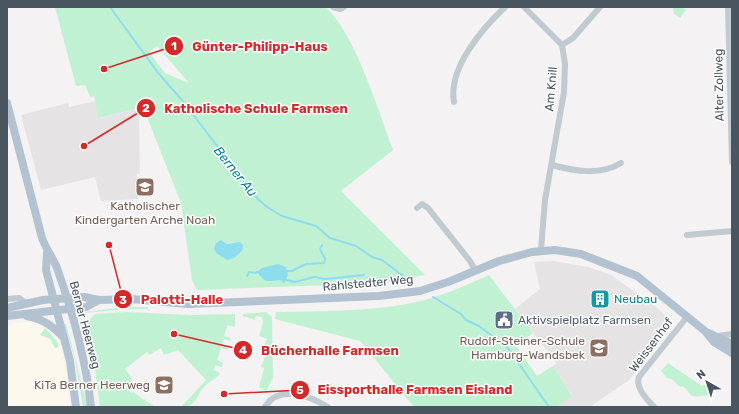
<svg xmlns="http://www.w3.org/2000/svg" width="739" height="414" font-family="Rubik,sans-serif">
<style>
.commercial{fill:#fdf8ed}
.education{fill:#e5e3e4}
.green{fill:#c1f1d3;fill-rule:evenodd}
.water{fill:#8eddef}
.lines{fill:none;stroke-linecap:round;stroke-linejoin:round}
.stream{stroke:#8eddef;stroke-width:2}
.minor{stroke:#c0cad1;stroke-width:6}
.major{stroke:#b2c2d1;stroke-width:8}
.labels{text-anchor:middle;stroke-width:3;stroke-linejoin:round;paint-order:stroke}
.street-label{font-size:12px;fill:#495660;stroke:#fff}
.education-label{font-size:12px;fill:#785e54;stroke:#fff;text-anchor:end}
.culture-label{font-size:12px;fill:#0d838f;stroke:#fff;text-anchor:start}
.service-label{font-size:12px;fill:#4e5e75;stroke:#fff;text-anchor:start}
.water-label{font-size:13px;font-style:italic;fill:#0a809b;stroke:#fff}
.leader{fill:none;stroke:#d62828;stroke-width:1.5}
.callout-dot{fill:#d62828;stroke:#fff;stroke-width:1.5}
.mark-label{font-size:12px;text-anchor:middle;font-weight:bold;fill:#fff}
.callout-label{font-size:13px;text-anchor:middle;font-weight:bold;fill:#d62828;stroke:#fff;stroke-width:3;stroke-linejoin:round;paint-order:stroke}
</style>
<rect width="100%" height="100%" fill="#f4f2f2"/>
<path class="commercial" d="M31 321H34L45 328 58 340 61 345 68 383 69 407H7V325Z"/>
<path class="education" d="M96 101 100 118 143 107 147 116 139 118 140 174H137L138 199 101 201 95 177 41 190 21 115 68 103 69 107Z
M554 261 588 267 611 275 659 309 670 321 671 327 629 380 590 407H561L559 405 561 403 572 395 553 366 557 364 515 309 540 289 534 262Z"/>
<path class="green" d="M55 7H326C357 38 377 108 393 150L341 191 425 275 384 283 197 290 192 280 181 203 143 107 99 118 94 96 90 97 85 85 76 86ZM157 46 189 83 165 73 149 52ZM235 242 227 260 217 254 226 244Z
M673 7H682L686 10 680 18 674 14Z
M489 275 533 333 516 346 537 376 553 366 572 396 559 405 561 407H414L360 341 275 319 276 312C321 311 367 312 412 303 439 298 464 286 489 275Z
M126 307H148V309H126L84 313V312Z
M126 312 191 315 235 314V327L228 325 224 336 231 338 230 341 224 339 222 345 228 347 227 350 221 348 217 360 223 363 222 367 215 365 214 370 220 373C217 379 211 380 206 385 196 394 198 407 181 407L206 380 178 350 164 355 161 348 149 355 147 352 125 369 132 378 131 388 129 389 131 393 133 392 155 407H100L95 369 84 325 95 314Z
M266 312 272 317 273 378 266 391 259 387 264 368 261 367 266 354 264 353 265 349 263 348 267 339 259 336 263 323 262 317 256 316 255 320 243 316V314Z
M64 324H66L88 407H83L75 360Z
M45 328 57 341 59 347 55 348 50 339 40 335Z
M668 363 702 386 711 383 715 388C712 397 700 397 692 396L684 387 679 386 672 379 667 378 661 371Z"/>
<path class="water" d="M221 240 226 244 240 242 243 245 242 251 234 258 227 260 217 254 214 249 216 243Z
M278 264 286 267 288 275 284 283 280 280C267 281 266 284 257 272L262 268Z"/>
<g class="lines">
<path class="stream" d="M110 7 159 74 181 99 258 199 267 207 282 216 316 226 330 238 356 246 372 257 382 260 407 279
M287 271H292L306 264 324 263 325 259 320 249 322 245
M247 276 249 272 256 273 257 272
M286 280 295 282 314 277 326 279 364 275
M433 297 461 314 466 320 479 326 508 348 549 407"/>
<path class="minor" d="M333 7 340 9 344 7
M524 7 562 45 565 64 564 92 545 200 541 250
M728 7 732 162
M562 45 573 38 600 7
M454 102C448 68 482 29 505 7
M552 165C574 171 600 176 621 163
M417 208 422 204 428 208 470 261 475 270
M687 235 732 231
M7 299 19 298 27 304
M718 336 732 334
M265 407C279 384 310 396 328 407
M654 407C647 399 635 388 639 377L687 317"/>
<path class="major" d="M7 103 42 238C46 249 53 258 57 268 73 313 86 360 91 407
M47 253 46 270 70 361 76 407
M7 308 43 300 84 297 99 300 131 299 188 304 379 296 420 291 448 282 499 261 532 252 555 250 581 254 637 276 705 331 714 342 732 353
M7 316 86 307 99 300
M27 316C43 319 53 326 64 338
M706 332 732 344"/>
</g>
<defs>
<symbol id="school-square" viewBox="-11 -11 22 22"><rect x="-9" y="-9" width="18" height="18" rx="4" fill="#8d6e63" stroke="#fff"/><path d="M0-5L7-2L0 1L-7-2ZM-4 1L0 2.5L4 1V4Q0 6-4 4Z" fill="#fff"/></symbol>
<symbol id="building-square" viewBox="-11 -11 22 22"><rect x="-9" y="-9" width="18" height="18" rx="4" fill="#0f9aa8" stroke="#fff"/><path d="M-4-6H4V6H1V3H-1V6H-4ZM-2.5-4.3h1.7v1.8h-1.7ZM.8-4.3h1.7v1.8H.8ZM-2.5-1h1.7V.8h-1.7ZM.8-1h1.7V.8H.8Z" fill="#fff"/></symbol>
<symbol id="civic-square" viewBox="-11 -11 22 22"><rect x="-9" y="-9" width="18" height="18" rx="4" fill="#5c6f8a" stroke="#fff"/><path d="M-.6-6.5H3V-4.5H.6V-3L4-1V1h2V6H-6V1h2V-1L-.6-3ZM-1.2 2.5V6h2.4V2.5Z" fill="#fff"/></symbol>
</defs>
<g fill-rule="evenodd">
<use href="#school-square" x="134" y="176" width="22" height="22"/>
<use href="#building-square" x="589" y="288" width="22" height="22"/>
<use href="#civic-square" x="493" y="309" width="22" height="22"/>
<use href="#school-square" x="588" y="337" width="22" height="22"/>
<use href="#school-square" x="153" y="374" width="22" height="22"/>
</g>
<g class="labels">
<g class="street-label">
<text transform="translate(719 85) rotate(-91)" y="4">Alter Zollweg</text>
<text transform="translate(551 89) rotate(-85)" y="4">Am Knill</text>
<text transform="translate(368 283) rotate(-5)" y="4">Rahlstedter Weg</text>
<text transform="translate(85 325) rotate(75)" y="4">Berner Heerweg</text>
<text transform="translate(651 345) rotate(-53)" y="4">Weissenhof</text>
</g>
<g class="education-label">
<text x="145" y="210" text-anchor="middle">Katholischer<tspan x="145" dy="14">Kindergarten Arche Noah</tspan></text>
<text x="585" y="345">Rudolf-Steiner-Schule<tspan x="585" dy="14">Hamburg-Wandsbek</tspan></text>
<text x="150" y="389">KiTa Berner Heerweg</text>
</g>
<g class="culture-label">
<text x="614" y="303">Neubau</text>
</g>
<g class="service-label">
<text x="518" y="324">Aktivspielplatz Farmsen</text>
</g>
<g class="water-label">
<text transform="translate(236 171) rotate(51)" y="5">Berner Au</text>
</g>
</g>
<path class="leader" d="M104 69L174 46M84 146L146 108M109 245L123 299M174 334L243 350M224 394L300 390"/>
<g class="callout-dot">
<circle cx="104" cy="69" r="4"/>
<circle cx="84" cy="146" r="4"/>
<circle cx="109" cy="245" r="4"/>
<circle cx="174" cy="334" r="4"/>
<circle cx="224" cy="394" r="4"/>
<circle cx="174" cy="46" r="10"/>
<circle cx="146" cy="108" r="10"/>
<circle cx="123" cy="299" r="10"/>
<circle cx="243" cy="350" r="10"/>
<circle cx="300" cy="390" r="10"/>
</g>
<g class="mark-label">
<text x="174" y="50">1</text>
<text x="146" y="112">2</text>
<text x="123" y="304">3</text>
<text x="243" y="354">4</text>
<text x="300" y="394">5</text>
</g>
<g class="callout-label">
<text x="260" y="51">Günter-Philipp-Haus</text>
<text x="256" y="113">Katholische Schule Farmsen</text>
<text x="182" y="304">Palotti-Halle</text>
<text x="330" y="355">Bücherhalle Farmsen</text>
<text x="415" y="394">Eissporthalle Farmsen Eisland</text>
</g>
<rect width="739" height="414" fill="none" stroke="#495660" stroke-width="16"/>
<g transform="translate(707 382) rotate(321)" stroke="#ffffff" stroke-width="3" paint-order="stroke">
<path d="M0-3L7 15L0 10L-7 15Z" fill="#495660"/>
<text y="-6" font-size="11" font-weight="bold" text-anchor="middle" fill="#495660">N</text>
</g>
</svg>
